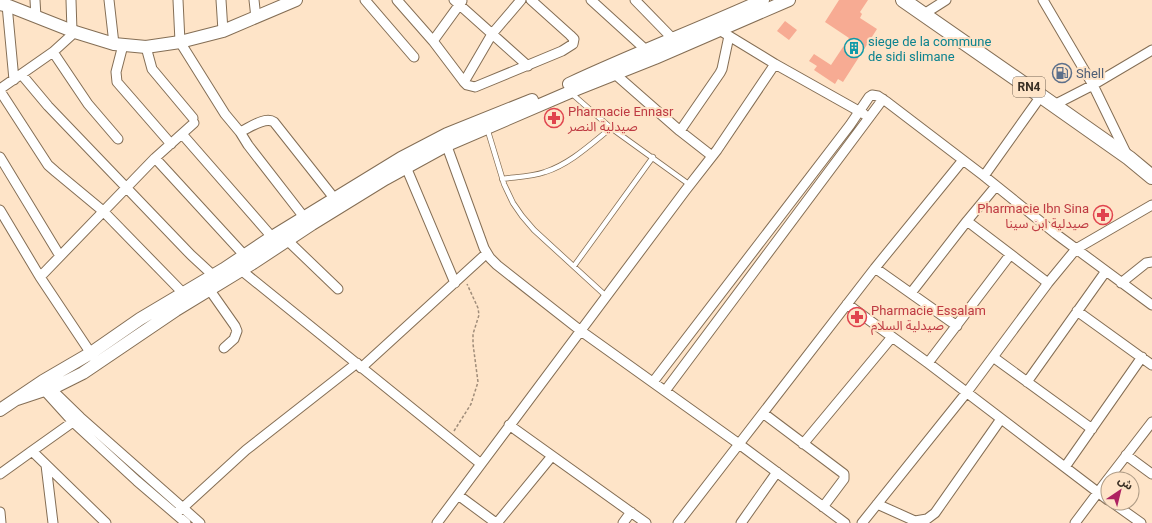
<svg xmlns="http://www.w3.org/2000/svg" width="1152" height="523" font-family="Roboto,'Noto Sans Arabic',sans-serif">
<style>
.building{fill:#f7ab93}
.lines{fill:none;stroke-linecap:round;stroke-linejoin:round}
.lane-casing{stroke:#846e55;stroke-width:6}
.street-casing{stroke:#846e55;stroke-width:11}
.secondary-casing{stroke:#846e55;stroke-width:14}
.primary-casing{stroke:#846e55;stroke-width:16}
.path{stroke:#a08d7a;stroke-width:1.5;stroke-dasharray:3 2;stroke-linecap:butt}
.lane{stroke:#fff;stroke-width:4.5}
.street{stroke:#fff;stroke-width:9}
.secondary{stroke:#fff;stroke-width:12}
.primary{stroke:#fff;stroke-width:14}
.labels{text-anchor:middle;stroke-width:4;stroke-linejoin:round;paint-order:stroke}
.shield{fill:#fee4c8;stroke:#746555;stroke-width:1}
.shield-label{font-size:12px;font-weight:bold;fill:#392f24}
.culture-label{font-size:13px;fill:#0d838f;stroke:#fee4c8;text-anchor:start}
.service-label{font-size:13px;fill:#4e5e75;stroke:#fee4c8;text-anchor:start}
.health-label{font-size:13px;fill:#be3a42;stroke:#fee4c8;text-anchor:start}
</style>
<rect width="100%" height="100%" fill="#fee4c8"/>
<path class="building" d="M839 0H868L860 12 862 14 860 18 877 29 843 82 838 79 835 84 814 70 817 66 809 61 814 54 831 65 849 38 825 22Z
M785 21 797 30 789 40 777 31Z"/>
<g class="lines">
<defs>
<path id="lane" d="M571 93 611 128 690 185
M487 128 504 184 513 203 522 216 534 230 606 296
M502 179C516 177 531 177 545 172 570 164 591 144 611 128
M574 266 653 157"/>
<path id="street" d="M35 0 36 17
M71 0 72 31
M109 0 114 44
M178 0 180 42 225 114 240 132 248 145 307 221
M221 0 223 31
M254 0 256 18
M365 0 414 57
M397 0 433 41 464 82 467 85 475 87 562 51 573 44 574 39 570 35 531 0
M454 0 528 66
M591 0 646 50
M635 0 673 39
M1043 0 1093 85 1127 155
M7 5 14 80
M924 14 946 0
M716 28 775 64 864 114
M433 41 462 1
M123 45 116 72 117 82 171 144
M146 47 152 69 193 118
M53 52 88 104 118 139
M615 74 680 131 712 156
M22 75 48 106 191 255 217 279
M464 82 492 34 521 0
M0 89 53 52 75 32
M0 91 48 165 56 172 103 211 183 293
M1054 105 1093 85 1152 50
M680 131 720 73 722 69 729 36
M240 132C249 128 265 116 274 122L338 203
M182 134 272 237
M445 141 484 248 490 258 497 265 581 331 739 444 678 523
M0 157 60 256
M155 158 245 256
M406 167 455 283
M984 176 1041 96
M996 186 967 221 1048 283
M0 210 40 277 94 358
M287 240 338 289
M236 266 481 464
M875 268 957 326
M40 277 155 158 194 123
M1121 283 1146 263 1152 262
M209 289 235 326 237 331 234 339 224 348
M911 293 967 221
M847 304 928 363 1108 500
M1077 311 1152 365
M993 357 1092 429
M928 363 1010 255
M361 368 487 253
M653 382 850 125 869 97 872 95 878 96 887 102 984 176 1056 234 1152 305
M1027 382 1106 271
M46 384 80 417 200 523
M44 390 73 422 137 481 186 523
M665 391 883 99
M763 413 844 474V479L823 507
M509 425 646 523
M803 444 892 337
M32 451 77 419
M1126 455 1152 474
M46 465 53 523
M1065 467 1142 357
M0 474 32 451 106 523
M1108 479 1152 422
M458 495 496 523
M1113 503 1141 523
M877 504 915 521 927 519 935 513 1001 419
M0 512 1 523
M176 514 246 450 357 363
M437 523 685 191 717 150 775 64
M497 523 552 456
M623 523 631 512
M741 523 777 472
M845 523 739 444 875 268 963 160
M862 523 967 392 1048 283 1076 249 1152 205
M1075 523 1108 479"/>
<path id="secondary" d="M0 4 9 6 75 32 114 44 146 47 180 42 223 31 296 0
M569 84C633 54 699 29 763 0
M17 399 59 385 83 373 176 310 253 263 312 224 385 179 447 145 577 89 655 58 789 0
M0 410 43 381 91 353 140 319 224 269 272 237 401 158 447 134 532 100"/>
<path id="primary" d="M903 0 1041 96 1129 158 1152 177"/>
</defs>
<use href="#lane" class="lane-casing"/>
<use href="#street" class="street-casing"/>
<use href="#secondary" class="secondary-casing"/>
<use href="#primary" class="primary-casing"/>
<path class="path" d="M454 431 471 404 478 382 473 344V334L479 315 478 308 467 284"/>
<use href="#lane" class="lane"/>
<use href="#street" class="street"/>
<use href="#secondary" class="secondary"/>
<use href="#primary" class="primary"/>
</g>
<defs>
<symbol id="building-ring" viewBox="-11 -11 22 22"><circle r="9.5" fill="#fee4c8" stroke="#0f9aa8" stroke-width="1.5"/><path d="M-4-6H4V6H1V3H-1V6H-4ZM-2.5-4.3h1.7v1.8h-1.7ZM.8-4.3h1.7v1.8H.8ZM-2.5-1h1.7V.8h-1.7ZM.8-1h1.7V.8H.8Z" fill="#0f9aa8"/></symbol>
<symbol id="fuel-ring" viewBox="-11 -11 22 22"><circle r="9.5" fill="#fee4c8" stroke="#5c6f8a" stroke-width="1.5"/><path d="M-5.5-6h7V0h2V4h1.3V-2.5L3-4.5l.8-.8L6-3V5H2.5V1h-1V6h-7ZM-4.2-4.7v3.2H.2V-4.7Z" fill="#5c6f8a"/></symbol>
<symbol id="pharmacy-ring" viewBox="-11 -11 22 22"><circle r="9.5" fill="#fee4c8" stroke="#e0444e" stroke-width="1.5"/><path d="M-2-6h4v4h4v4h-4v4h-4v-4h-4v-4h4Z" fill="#e0444e"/></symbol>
</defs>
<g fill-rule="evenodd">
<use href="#building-ring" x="843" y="37" width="22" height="22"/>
<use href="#fuel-ring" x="1051" y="62" width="22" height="22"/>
<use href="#pharmacy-ring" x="543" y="107" width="22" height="22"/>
<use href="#pharmacy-ring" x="1092" y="204" width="22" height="22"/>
<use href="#pharmacy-ring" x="846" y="306" width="22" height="22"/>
</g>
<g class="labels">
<rect class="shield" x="1013" y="77" width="32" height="20" rx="3"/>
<g class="shield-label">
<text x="1029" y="91">RN4</text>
</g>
<g class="culture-label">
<text x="868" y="46">siege de la commune<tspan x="868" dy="15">de sidi slimane</tspan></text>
</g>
<g class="service-label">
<text x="1076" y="78">Shell</text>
</g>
<g class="health-label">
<text x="568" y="116">Pharmacie Ennasr<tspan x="568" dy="15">صيدلية النصر</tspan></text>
<text x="1089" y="213" text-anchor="end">Pharmacie Ibn Sina<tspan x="1089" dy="15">صيدلية ابن سينا</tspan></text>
<text x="871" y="315">Pharmacie Essalam<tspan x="871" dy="15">صيدلية السلام</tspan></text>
</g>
</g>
<g transform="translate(1120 491) rotate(35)"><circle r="19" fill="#fee4c8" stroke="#af9c86"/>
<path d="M0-3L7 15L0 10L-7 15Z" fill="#ae2261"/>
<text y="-6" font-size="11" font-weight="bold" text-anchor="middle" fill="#392f24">ش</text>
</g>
</svg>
